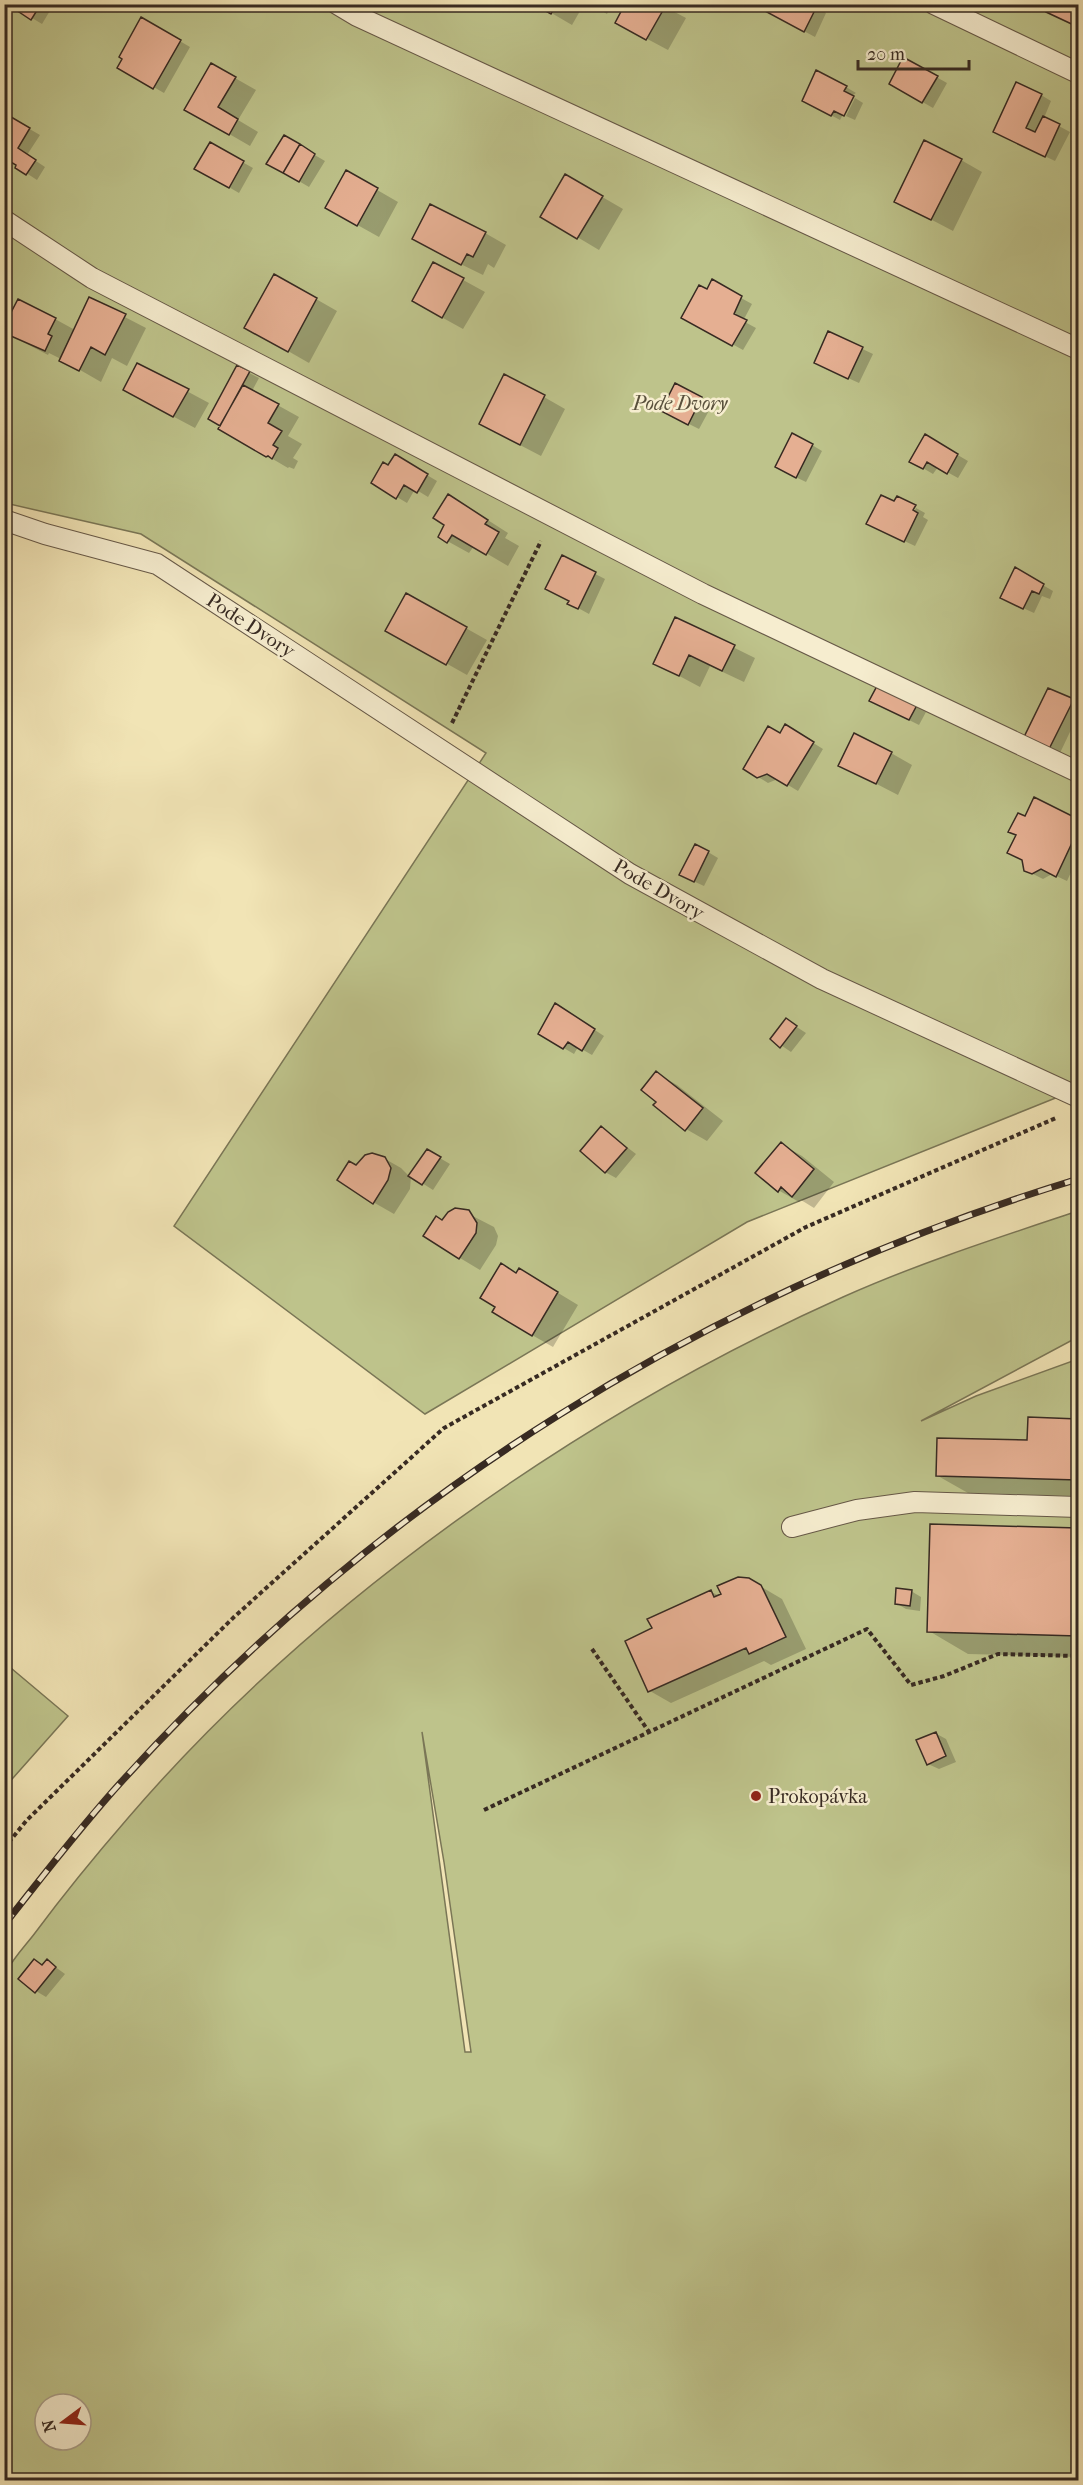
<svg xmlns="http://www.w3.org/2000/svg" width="1083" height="2485" font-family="'IM FELL French Canon',serif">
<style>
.green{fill:#bec38b;stroke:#7a7656;stroke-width:1.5;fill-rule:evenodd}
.shadow{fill:#0003}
.building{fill:#e5af92;stroke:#372a22;stroke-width:1.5}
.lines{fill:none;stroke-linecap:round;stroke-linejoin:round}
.service-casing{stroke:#665847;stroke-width:22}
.path{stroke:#372a22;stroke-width:4;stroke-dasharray:4.5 3;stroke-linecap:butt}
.service{stroke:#f6edcf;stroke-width:20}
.rail-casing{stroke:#372a22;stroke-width:7}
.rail{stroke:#f6edcf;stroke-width:4.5;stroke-dasharray:14;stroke-linecap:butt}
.poi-dot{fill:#8f2418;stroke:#f6edcf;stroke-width:2}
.labels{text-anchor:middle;stroke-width:5;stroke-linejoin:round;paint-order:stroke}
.park-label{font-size:20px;font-style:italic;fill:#59503c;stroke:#f6edcf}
.street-label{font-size:20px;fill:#372a22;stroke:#f6edcf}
.poi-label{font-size:20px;fill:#372a22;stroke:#f6edcf;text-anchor:start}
</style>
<rect width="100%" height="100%" fill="#f1e4b5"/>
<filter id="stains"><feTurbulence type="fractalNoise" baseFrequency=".00333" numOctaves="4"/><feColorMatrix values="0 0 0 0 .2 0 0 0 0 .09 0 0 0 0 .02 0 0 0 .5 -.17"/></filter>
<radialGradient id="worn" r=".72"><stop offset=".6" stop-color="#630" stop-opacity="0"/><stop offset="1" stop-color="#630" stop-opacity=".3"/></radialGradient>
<path class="green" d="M5 5H1078V1089L747 1222 425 1414 174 1226 486 753 141 534 5 503Z
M1078 1211V1337L921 1421 976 1396 1078 1359V2480H5C5 2347 5 2214 5 2081 5 2061 1 1983 7 1971 13 1958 26 1945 35 1933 64 1894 95 1856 128 1818 315 1600 582 1414 843 1297 919 1263 1000 1237 1078 1211ZM422 1732 444 1862 471 2052H465ZM45 2404H81V2440H45Z
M5 1663 68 1716 5 1787Z"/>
<path class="shadow" d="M9 4H54L42 24Z
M536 4H584L572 25Z
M590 4H612L607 14Z
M627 4H672L669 9 686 18 668 50 638 34Z
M753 4H812L826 13 815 37Z
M142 19 190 47 164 93 119 67Z
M904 59 947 83 933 108 891 84Z
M212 65 256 90 238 120 258 132 250 146 186 109Z
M846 87 856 93 853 95 840 120 814 106Z
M1041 95 1051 101 1044 118 1070 132 1055 161 1005 137Z
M855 98 863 103 855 120 846 116Z
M7 116 40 135 27 155 45 167 37 180 17 167 18 164 9 159 8 162 4 160V120Z
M284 137 325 161 309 187 268 163Z
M210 144 253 168 239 193 196 168Z
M961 160 982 172 953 231 896 201Z
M346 172 398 202 379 237 327 208Z
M566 176 623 209 599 250 542 216Z
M485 233 506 245 494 268 488 264 483 275 434 251Z
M434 264 485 292 463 329 434 313Z
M712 282 752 304 743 321 756 328 743 350 683 317 708 291Z
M90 299 146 328 127 366 112 358 101 382 61 359 49 353 48 355 4 332 55 319 75 330Z
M316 299 337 311 309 363 267 339Z
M829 333 873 354 859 383 826 368Z
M138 365 209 403 195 428 146 402Z
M238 367 259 378 252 391 299 417 288 436 302 444 293 458 298 461 294 469 289 467 288 468 220 428Z
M676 385 712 405 699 429 673 416Z
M544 397 565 409 541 456 501 435Z
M925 436 968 461 958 478 938 467 933 474 911 461Z
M812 445 822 451 806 482 787 473Z
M395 456 437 481 428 497 415 489 407 503 397 497 388 467Z
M469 508 508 533 505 538 519 546 508 566 474 546 469 553 440 537Z
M916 508 925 513 923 517 928 520 915 546 879 529 911 518Z
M562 557 605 579 589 614 569 603Z
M1015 569 1053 591 1050 599 1042 596 1034 613 1012 603Z
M407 595 487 640 467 675 387 630Z
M676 619 755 658 744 682 710 666 700 687 655 663Z
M1073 701 1078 704V715L1060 753 1026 736Z
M881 706 916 707 926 712 919 725Z
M786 726 823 749 798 791 778 779 768 783 745 769 781 735Z
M891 753 912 765 898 795 840 765Z
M1035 799 1078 821V857L1067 881 1052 874 1043 879 1025 870Z
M708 852 718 858 704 886 691 880Z
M566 1011 604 1036 592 1055 578 1047 574 1054 540 1034Z
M786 1020 806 1033 791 1052 772 1039Z
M656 1073 677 1085 723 1121 707 1141 686 1129 658 1101Z
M602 1128 636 1154 616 1178 605 1172Z
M781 1144 802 1156 834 1182 814 1208 801 1200 799 1202 778 1190Z
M428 1151 450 1164 433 1190 411 1176 410 1189 394 1214 373 1202 356 1167 380 1156 401 1168 410 1177Z
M459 1209 494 1227 498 1236 496 1245 480 1270 460 1258 442 1222Z
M517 1274 540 1282 578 1305 553 1347 532 1335Z
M1029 1419 1078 1420V1496L968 1493 938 1476 1029 1442Z
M932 1525 1078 1530V1657L968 1654 929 1631Z
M760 1586 782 1599 806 1649 771 1665 764 1661 671 1703 650 1691 654 1629 711 1592 720 1596Z
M911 1591 921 1597 920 1611 906 1609 896 1603Z
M935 1733 946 1739 956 1762 939 1769 928 1764Z
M47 1961 65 1974 46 1997 36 1991 43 1966Z"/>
<path class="building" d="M7 4H41L31 20Z
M533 4H556L551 14Z
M625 4 666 5 646 40 615 23Z
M752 4H815L817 6 804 32Z
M1049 4H1078V27L1046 12Z
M141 17 181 40 153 89 117 68 122 59 119 57Z
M903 57 938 76 922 103 889 84Z
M211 63 236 77 218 107 238 119 229 135 184 110Z
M816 70 847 86 844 91 854 96 844 116 834 111 831 116 802 101Z
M1016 82 1042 94 1026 128 1035 132 1043 116 1060 124 1045 157 993 132Z
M6 114 30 128 18 148 36 160 26 175 15 168 16 165 4 158Z
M284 135 300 144 283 173 266 164Z
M924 140 962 159 931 220 894 202Z
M210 142 244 161 229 188 194 169Z
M300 144 315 154 299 182 283 173Z
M346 170 378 188 357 226 325 208Z
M565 174 603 196 577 239 540 217Z
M430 204 486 232 473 257 467 254 461 265 412 239Z
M433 262 464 278 442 318 412 301Z
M274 274 317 298 288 352 244 328Z
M712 279 742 296 734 314 747 320 732 346 681 318 699 285 707 289Z
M89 297 126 314 105 355 91 347 79 371 59 361Z
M18 299 56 318 48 334 52 336 45 351 4 333V326Z
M828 331 863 347 848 379 814 363Z
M137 363 189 389 173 417 123 390Z
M237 365 250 371 220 426 208 419Z
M504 374 545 395 520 445 479 424Z
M675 383 702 397 688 425 661 411Z
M243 385 279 404 268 423 282 431 273 445 278 448 272 459 268 456 266 457 218 429Z
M792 433 813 444 796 478 775 467Z
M925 434 958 454 947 474 927 462 923 469 909 462Z
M395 454 428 474 417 493 404 485 396 499 371 483 383 462 388 465Z
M448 494 488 520 485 524 499 532 486 555 452 535 447 543 438 537 444 525 433 518Z
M881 495 894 501 897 496 916 505 913 510 918 513 904 542 866 524Z
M562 555 596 572 578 609 567 604 569 601 545 589Z
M1015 567 1044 584 1039 594 1032 591 1023 609 1000 598Z
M406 593 467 627 446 665 385 631Z
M675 617 735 645 722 671 689 655 679 676 653 664Z
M877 686 917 705 909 720 869 701Z
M1048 688 1074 699 1049 749 1024 737Z
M785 724 814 742 787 786 767 774 757 778 743 769 768 726 780 733Z
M854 733 892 752 876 784 838 766Z
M1034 797 1078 819V830L1056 877 1041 869 1032 874 1024 871 1022 860 1007 853 1016 835 1008 832 1018 813 1025 816Z
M695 844 709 851 694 882 679 875Z
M555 1003 595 1029 582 1051 568 1042 563 1049 538 1034Z
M786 1018 797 1026 780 1048 770 1039Z
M656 1071 703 1108 685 1131 653 1105 656 1102 641 1090Z
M601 1126 627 1148 605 1173 580 1151Z
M781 1142 814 1169 792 1197 781 1187 778 1192 755 1173Z
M427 1149 441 1157 422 1185 408 1176Z
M372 1153 385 1157 391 1168 388 1180 373 1204 337 1180 349 1161 356 1165 365 1155Z
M455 1208 469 1210 477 1223 476 1233 459 1259 423 1236 436 1216 442 1220 448 1212Z
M501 1263 516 1273 519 1268 558 1292 532 1336 492 1312 495 1307 480 1298Z
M1028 1417 1078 1419V1480L936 1476 937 1438 1027 1440Z
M930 1524 1078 1528V1636L927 1632Z
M738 1577 749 1578 761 1585 786 1637 749 1654 746 1648 648 1692 625 1641 652 1628 647 1619 711 1590 714 1597 721 1594 717 1586Z
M896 1588 912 1590 910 1606 895 1604Z
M936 1732 946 1756 927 1765 916 1740Z
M34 1959 42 1965 47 1959 56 1967 35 1993 18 1979Z"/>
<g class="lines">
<defs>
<path id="service" d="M337 4 357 16 1078 349
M934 4 1078 73
M4 220 92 278 703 594 1078 772
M4 520 45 534 157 564 630 874 822 979 1078 1097
M792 1527 857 1510 915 1502 1078 1507"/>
</defs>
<use href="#service" class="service-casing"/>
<path class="path" d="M452 723 541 541
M592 1649 649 1732
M484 1810 867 1629 911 1685 944 1676 998 1654 1078 1656
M4 1848 27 1820 234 1617 444 1428 806 1227 1056 1118"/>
<use href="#service" class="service"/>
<defs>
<path id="rail" d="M4 1925C43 1876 81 1826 123 1780 381 1495 711 1291 1078 1179"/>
</defs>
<use href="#rail" class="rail-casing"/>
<use href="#rail" class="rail"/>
</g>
<circle class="poi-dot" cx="756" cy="1796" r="6"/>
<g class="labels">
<g class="park-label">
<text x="680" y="410">Pode Dvory</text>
</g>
<g class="street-label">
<text transform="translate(251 625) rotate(33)" y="7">Pode Dvory</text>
<text transform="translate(659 889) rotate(30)" y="7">Pode Dvory</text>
</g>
<g class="poi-label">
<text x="768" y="1803">Prokopávka</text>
</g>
</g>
<rect width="1083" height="2485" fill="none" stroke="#f1e4b5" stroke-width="24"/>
<rect x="6" y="6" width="1071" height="2473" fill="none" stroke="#372a22" stroke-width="3"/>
<rect x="12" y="12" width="1059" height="2461" fill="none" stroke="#372a22" stroke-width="1.5"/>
<g transform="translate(63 2422) rotate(254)"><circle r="28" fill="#f6edcf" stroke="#aa9f8a" stroke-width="1.5"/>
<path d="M0-4.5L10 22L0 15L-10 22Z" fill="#8f2418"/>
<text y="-9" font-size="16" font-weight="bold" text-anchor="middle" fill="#372a22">N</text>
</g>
<path d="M858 60v9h111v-9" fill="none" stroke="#372a22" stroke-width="3"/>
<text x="867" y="60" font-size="18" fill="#372a22" stroke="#f6edcf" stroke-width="4.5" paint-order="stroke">20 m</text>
<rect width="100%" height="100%" filter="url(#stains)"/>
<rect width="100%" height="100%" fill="url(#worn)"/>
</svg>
